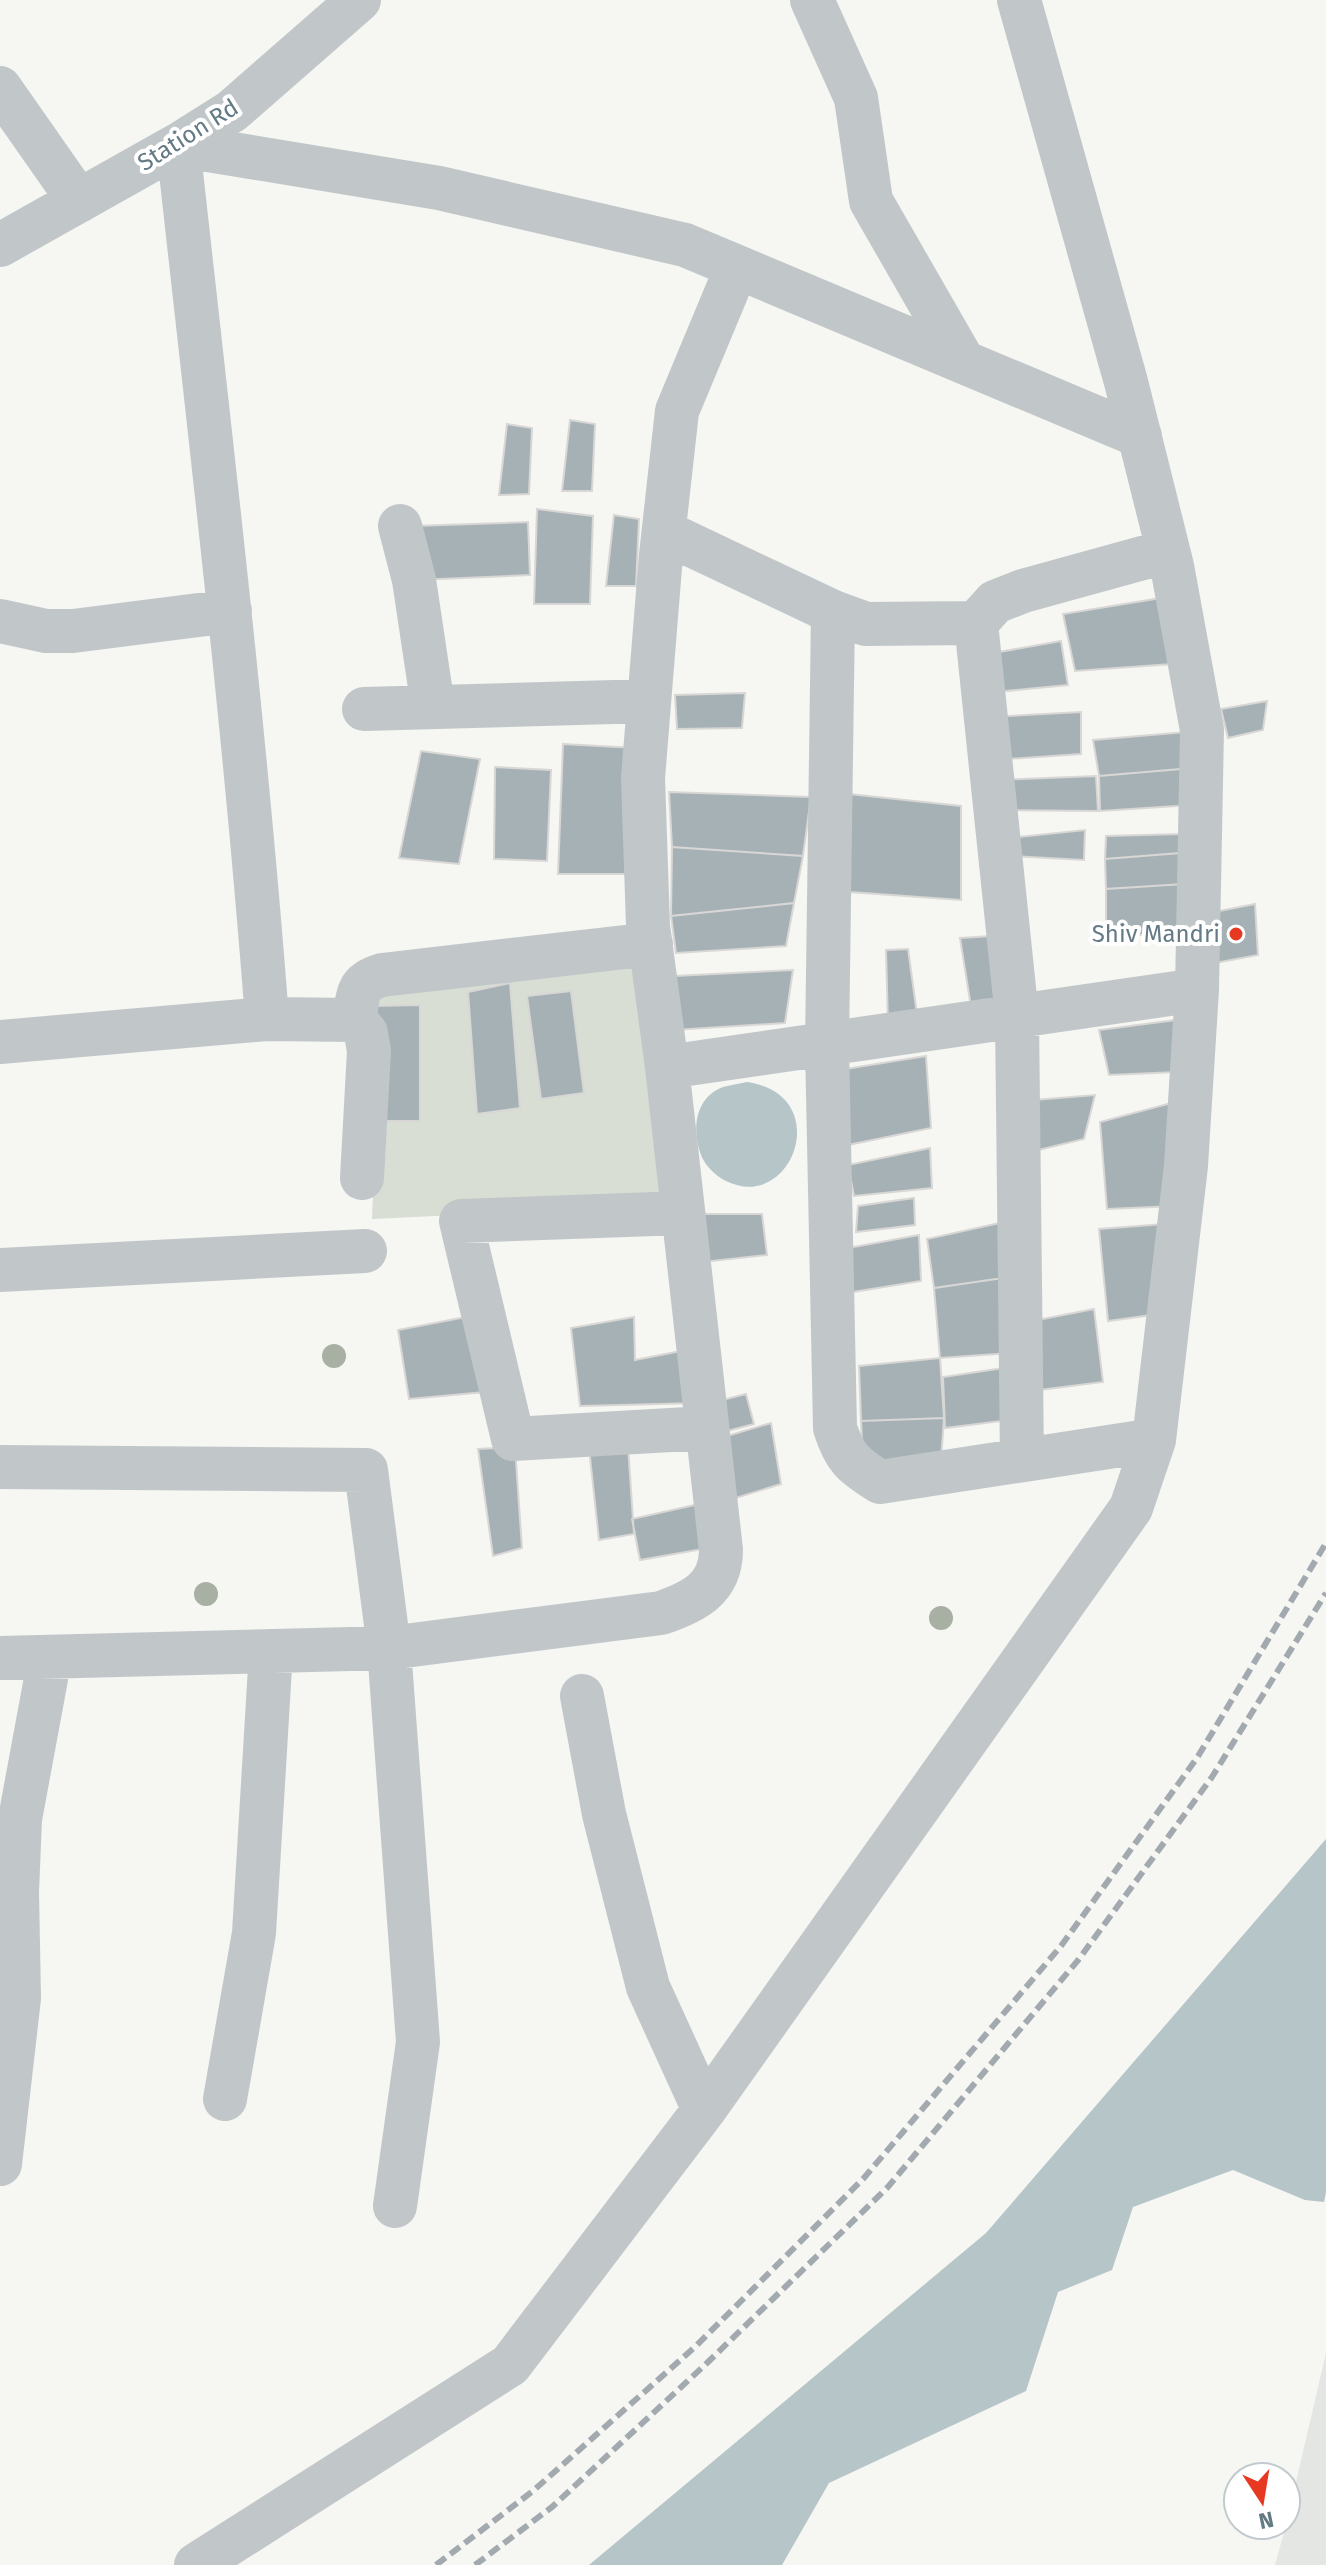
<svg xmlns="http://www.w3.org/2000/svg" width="1326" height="2565" font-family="'Fira Sans',sans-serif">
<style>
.built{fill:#e4e6e4}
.green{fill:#d8ded4}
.water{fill:#b6c5c7}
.building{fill:#a6b1b5;stroke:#d8d7d5;stroke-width:2}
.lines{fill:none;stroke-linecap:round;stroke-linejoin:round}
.minor{stroke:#c1c7c9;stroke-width:44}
.rail{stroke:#a2aaaf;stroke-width:6;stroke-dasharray:12 6;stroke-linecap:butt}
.tree{fill:#a7b0a2}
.poi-dot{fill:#e73922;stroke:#fff;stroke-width:3}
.labels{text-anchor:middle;stroke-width:8;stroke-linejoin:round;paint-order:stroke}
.street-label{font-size:24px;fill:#647a85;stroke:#fff}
.poi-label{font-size:24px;fill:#647a85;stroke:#fff;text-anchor:end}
</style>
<rect width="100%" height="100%" fill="#f6f6f3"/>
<path class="built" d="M1326 2353V2565H1275L1286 2525Z"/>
<path class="green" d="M645 955 671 1205 372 1219 378 1065 367 985Z"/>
<path class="water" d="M747 1082C836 1095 792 1214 726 1181 716 1176 705 1166 701 1155 692 1131 694 1098 723 1087 730 1085 739 1084 747 1082Z
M1326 1839V2192L1324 2202 1305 2200 1233 2170 1133 2207 1112 2270 1058 2292 1026 2391 829 2483 782 2565H589L986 2233Z"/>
<path class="building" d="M570 420 595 424 592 491H562Z
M507 424 532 428 529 494 499 495Z
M537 509 593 516 590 604H534Z
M614 515 639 519 636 586H606Z
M528 522 530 575 416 580 414 526Z
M1161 598 1172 664 1075 671 1063 614Z
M1061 641 1068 685 986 693 982 655Z
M745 693 742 728 677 729 675 695Z
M1267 701 1263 730 1228 738 1221 709Z
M1081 712V754L993 760 989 717Z
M1186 732 1192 768 1099 776 1093 740Z
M563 744 635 748 630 874H558Z
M421 751 480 759 459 864 399 858Z
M495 767 551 770 547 861 494 859Z
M1192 768V805L1100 811 1099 776Z
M1096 776 1098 811 999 810 996 780Z
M669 792 811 797 803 856 672 847Z
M849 794 961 806V900L850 892Z
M1085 830 1084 860 1010 856 1009 838Z
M1181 834 1180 853 1105 859 1106 836Z
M672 847 803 856 794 903 671 916Z
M1180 853 1184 884 1106 889 1105 859Z
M1184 884 1186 931 1106 938V889Z
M794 903 786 946 676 953 671 916Z
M1255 904 1258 955 1215 963 1214 912Z
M992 936 996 1005 971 1007 960 938Z
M908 949 917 1014 888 1024 886 950Z
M793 970 785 1023 674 1030 675 976Z
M510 983 520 1108 477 1114 468 992Z
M571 991 584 1093 541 1099 527 996Z
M420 1005V1121H375L374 1006Z
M1176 1020 1177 1072 1109 1075 1099 1030Z
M926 1056 931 1128 848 1145 839 1070Z
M1095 1095 1084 1139 1022 1154V1101Z
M1175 1102 1176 1206 1107 1209 1100 1122Z
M930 1148 932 1188 854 1196 848 1165Z
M914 1198 915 1225 856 1232 858 1206Z
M689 1214H762L767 1255 694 1263Z
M1004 1222 1003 1278 934 1288 927 1239Z
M1177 1223 1166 1313 1108 1321 1099 1229Z
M919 1235 921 1281 853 1292 848 1248Z
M1003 1278 1011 1353 940 1358 934 1288Z
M1094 1309 1103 1382 1023 1392 1022 1323Z
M466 1317 485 1392 409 1399 398 1330Z
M634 1317 635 1360 691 1349 698 1403 580 1406 571 1328Z
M940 1358 944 1418 861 1421 859 1366Z
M1004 1368 1010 1420 945 1428 943 1377Z
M746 1394 754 1424 716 1434 707 1404Z
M944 1418 941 1460 863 1461 861 1421Z
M771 1423 781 1484 726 1501 717 1439Z
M628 1446 634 1534 599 1540 589 1448Z
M515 1447 522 1548 493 1556 478 1449Z
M708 1502 714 1547 640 1560 632 1519Z"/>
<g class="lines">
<path class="minor" d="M812 0 856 98 871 201 963 361
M0 88 79 201
M0 245 178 145 232 111 359 0
M400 526 414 580 433 707
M664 532 833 612 866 624 976 623 1017 1017 1022 1460
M833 612 827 1046 835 1428C845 1459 853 1465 880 1482L1154 1440
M0 621 46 631H73L230 611
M976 623 995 602 1023 591 1168 551
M364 709 649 701
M355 1020C358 996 355 983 382 975L651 944
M0 1042 267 1019
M667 1067 1197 990
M362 1178 369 1051 366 1033 355 1020 267 1019C245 727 210 436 178 145L439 188 685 245 1140 436
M683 1213 461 1221 513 1439 706 1428
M0 1270 365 1251
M0 1467 366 1470 389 1648 418 2042 395 2206
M0 1658 389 1648 661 1613C693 1602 721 1589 721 1550L667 1067 648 926 643 778 661 555 677 411 737 267
M582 1696 604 1814 648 1987 704 2110 1131 1508 1154 1440 1186 1166 1197 990 1202 730 1172 566 1126 382 1019 0
M225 2099 254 1933 271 1651
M0 2164 19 1998 17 1892 20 1819 50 1657
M196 2565 510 2365 704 2110"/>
<path class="rail" d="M436 2565 533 2491 696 2346 863 2179 1061 1946 1197 1758 1326 1543
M475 2565 552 2507 707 2363 887 2188 1079 1959 1212 1777 1326 1593"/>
</g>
<g class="tree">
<circle cx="334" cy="1356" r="12"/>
<circle cx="206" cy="1594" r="12"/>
<circle cx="941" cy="1618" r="12"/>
</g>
<circle class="poi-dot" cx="1236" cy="934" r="8"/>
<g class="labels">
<g class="street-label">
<text transform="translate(188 135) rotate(-32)" y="8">Station Rd</text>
</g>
<g class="poi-label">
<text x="1220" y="942">Shiv Mandri</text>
</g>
</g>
<g transform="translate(1262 2501) rotate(168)"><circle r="38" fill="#ffffff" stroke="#c1cace" stroke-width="2"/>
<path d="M0-6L14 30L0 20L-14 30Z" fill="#e73922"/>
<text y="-12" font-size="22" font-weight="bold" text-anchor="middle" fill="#647a85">N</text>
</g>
</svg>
